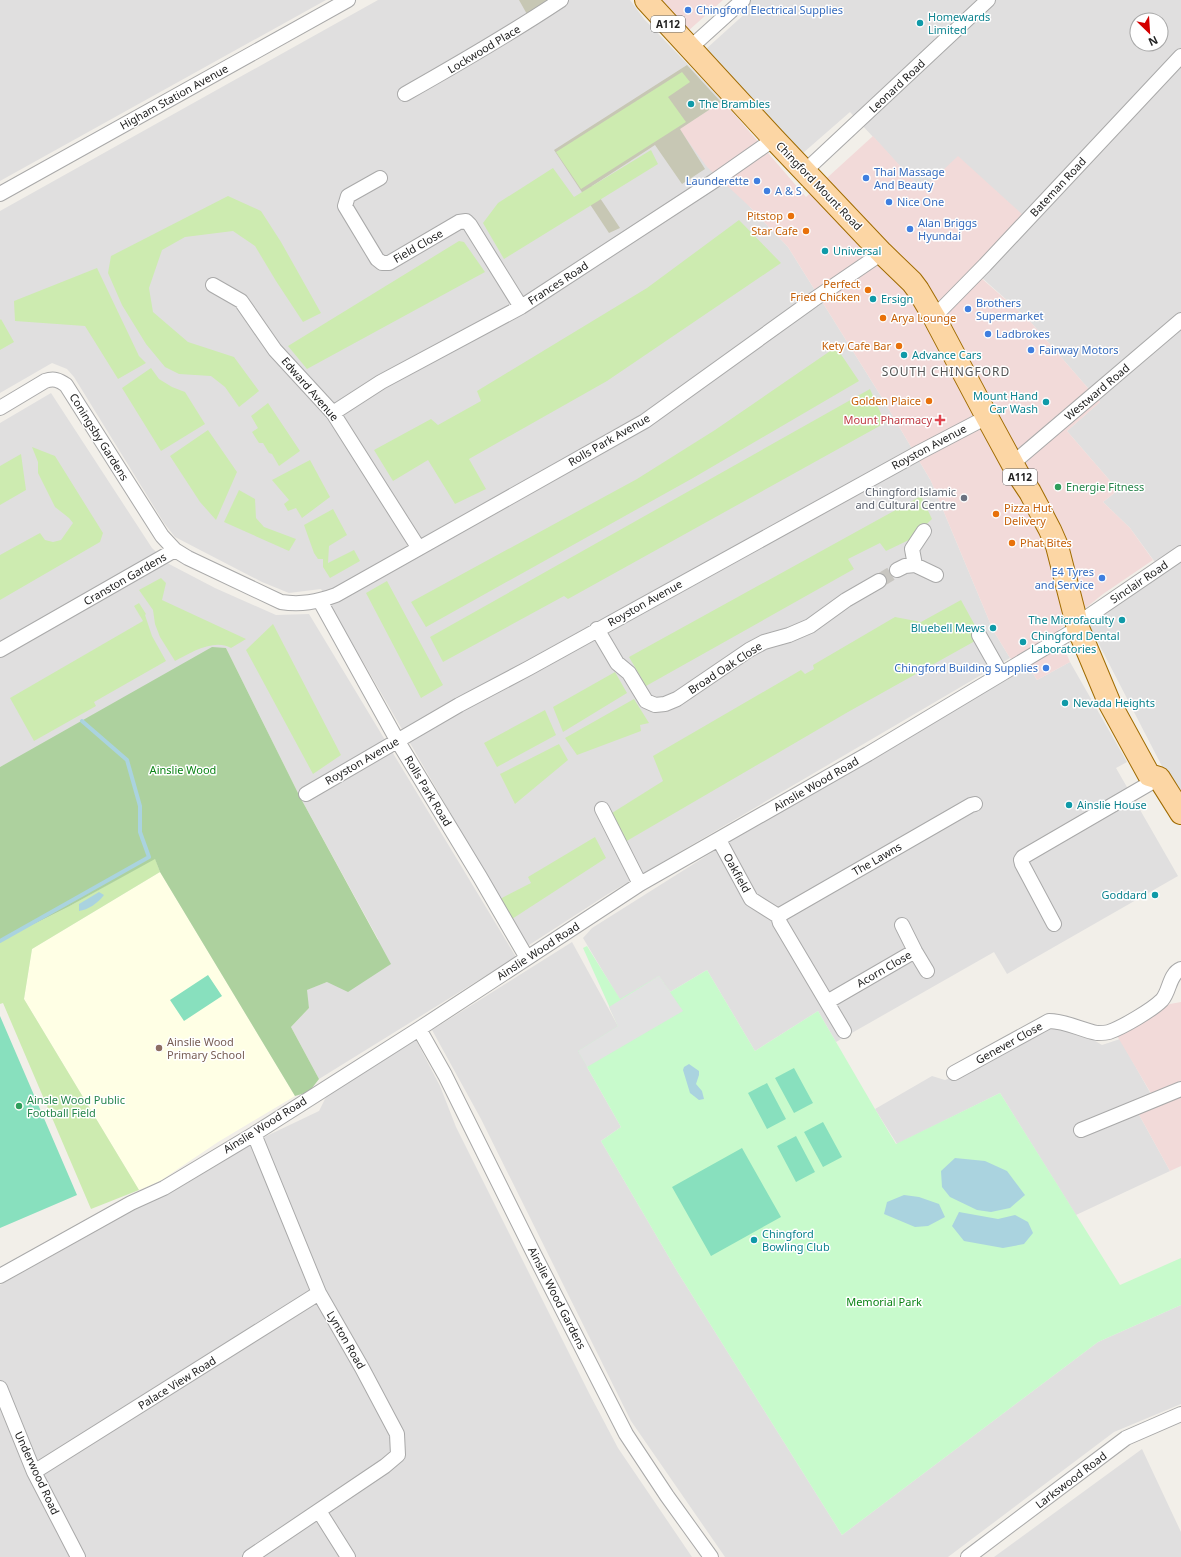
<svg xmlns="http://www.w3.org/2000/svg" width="1181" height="1557" font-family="'Noto Sans',sans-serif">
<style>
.residential{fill:#e0dfdf;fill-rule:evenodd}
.commercial{fill:#f2dad9}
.education{fill:#ffffe5}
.construction{fill:#c7c7b4}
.grass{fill:#cdebb0}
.forest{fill:#add19e}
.park{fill:#c8facc}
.pitch{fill:#88e0be}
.parking{fill:#e2e2e2}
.water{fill:#aad3df}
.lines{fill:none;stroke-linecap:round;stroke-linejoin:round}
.stream{stroke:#aad3df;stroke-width:4}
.street-tunnel{stroke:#c8c6c1;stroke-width:14;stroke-dasharray:14 7;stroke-linecap:butt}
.street-casing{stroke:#a9a9a9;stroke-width:16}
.primary-casing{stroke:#a06b00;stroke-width:24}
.street{stroke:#fff;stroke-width:14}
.primary{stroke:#fcd6a4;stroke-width:22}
.shop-dot{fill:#3f7fe0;stroke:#fff;stroke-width:1.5}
.culture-dot{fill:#0f9aa8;stroke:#fff;stroke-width:1.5}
.food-dot{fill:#e8710a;stroke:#fff;stroke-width:1.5}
.health-dot{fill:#e0444e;stroke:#fff;stroke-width:1.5}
.leisure-dot{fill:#2e9e5b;stroke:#fff;stroke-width:1.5}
.worship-dot{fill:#6b7280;stroke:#fff;stroke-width:1.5}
.education-dot{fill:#8d6e63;stroke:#fff;stroke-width:1.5}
.labels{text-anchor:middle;stroke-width:3;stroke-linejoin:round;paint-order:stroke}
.shield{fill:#fff;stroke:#646464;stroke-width:1}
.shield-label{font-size:10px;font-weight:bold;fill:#222}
.shop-label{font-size:11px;fill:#366cbe;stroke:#fff;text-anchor:start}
.culture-label{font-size:11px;fill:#0d838f;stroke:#fff;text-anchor:start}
.street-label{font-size:11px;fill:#222;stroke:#fff}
.food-label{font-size:11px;fill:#c56008;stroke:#fff;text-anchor:end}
.health-label{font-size:11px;fill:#be3a42;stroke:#fff;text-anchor:end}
.leisure-label{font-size:11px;fill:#27864d;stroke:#fff;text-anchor:start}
.worship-label{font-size:11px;fill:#5b616d;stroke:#fff;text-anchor:end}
.park-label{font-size:11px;fill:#0c8416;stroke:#fff}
.education-label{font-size:11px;fill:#785e54;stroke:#fff;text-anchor:start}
.neighbourhood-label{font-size:12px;letter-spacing:1px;fill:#555;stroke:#fff}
</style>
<rect width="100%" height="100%" fill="#f2efe9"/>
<path class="residential" d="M0 0H326L0 181Z
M378 0H630L644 19 723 101 709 109 750 207 788 247 884 401 931 481 993 630 1010 658 608 894 526 947 488 878 321 589 289 593 262 582 175 537 164 523 74 377 67 369 52 363 0 393V211Z
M740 0H1181V803L1087 621 1160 569 1130 528 1103 502 1118 490 1067 431 1100 402 1028 319 981 277 922 190 850 112 803 153 706 49 749 10ZM1137 20H1161V44H1137Z
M51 393 152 548 169 564 215 588 276 615 309 614 516 957 319 1079 291 1027 309 1008 306 990 327 982 378 939 299 795 226 648 0 767V423Z
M1070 662 1127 762 1116 768 1178 876 1007 974 994 952 836 1042 818 1011 755 1051 707 970 670 992 659 976 620 1000 583 938 592 928 749 829 1029 667 1037 680Z
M572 942 618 1026 587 1067 621 1127 601 1141 677 1271 842 1535 1098 1342 1181 1305V1404L1114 1432 948 1557H725L631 1421 481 1119 432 1030Z
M1048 1027 1085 1035 1102 1045 1120 1039 1152 1096 1137 1111 1170 1171 1076 1215 1000 1093 897 1144 875 1109 932 1076 945 1080 965 1072Z
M416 1040 440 1086 456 1127 589 1393 618 1448 692 1557H0V1285L252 1143 319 1111 325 1099 333 1090Z
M1142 1449 1181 1532V1557H994Z"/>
<path class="commercial" d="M659 0H723L688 31Z
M723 101 806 197 873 136 922 190 958 156 1024 216 981 278 1028 319 1100 402 1067 431 1118 490 1103 502 1130 528 1153 560 1103 594 1057 631 1070 662 1037 680 1029 667 1010 658 993 630 931 481 884 401 788 247 750 207 707 167 679 129Z
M1181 1002V1166L1170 1171 1137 1111 1152 1095 1116 1034 1170 1004Z"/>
<path class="education" d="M160 872 295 1096 218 1142 160 1181 139 1190 24 999 32 949Z"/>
<path class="construction" d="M519 0H551L528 16Z
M687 65 721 102 680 129 705 169 682 184 655 145 592 186 620 228 609 233 554 150Z"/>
<path class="grass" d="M682 72 690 82 668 97 686 122 581 189 556 152Z
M651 150 658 164 504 259 483 223 498 203 553 168 574 197Z
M228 196 261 211 281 242 321 313 303 322 276 281 255 246 233 231 185 237 162 250 149 288 153 312 188 342 234 357 259 391 239 407 225 387 211 376 179 374 165 367 146 344 122 305 108 273 111 256Z
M739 220 781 263 607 381 469 459 486 489 455 504 428 460 393 481 374 450 431 419 438 425 481 401 477 391 647 288Z
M459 241 464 242 485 272 307 369 288 346Z
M97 268 139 356 146 363 118 379 85 326 15 321 14 301Z
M1 319 14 342 0 350V320Z
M836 347 859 381 693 478 426 627 411 602 637 479 715 430Z
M151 368 159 379 172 387 185 392 205 424 161 451 122 388Z
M870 389 885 423 568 599 564 596 443 662 430 637Z
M268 403 300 451 279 466 272 454 269 453 263 443H259L252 432 258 428 251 416Z
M208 430 237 472 216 520 200 502 170 456Z
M32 447 55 456 103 533 100 542 0 600V555L40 533 45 540 53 542 61 540 73 523 69 518 55 507 38 473V462Z
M21 454 26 490 0 505V466Z
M310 460 330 497 302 518 296 508 288 511 284 504 289 500 272 480Z
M239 490 255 499 256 518 264 527 296 539 289 551 224 522Z
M921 496 932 519 911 539 886 551 880 543 848 559 854 569 646 686 629 657Z
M333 509 347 535 329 546 328 563 354 550 360 561 330 578 323 567V559H318L314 553 304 525Z
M161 578 166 583 162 600 246 639 231 648C214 638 190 653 175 661L160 637 155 624 153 610 139 590Z
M387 581 443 685 421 698 366 593Z
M961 600 978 631 972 633 975 641 848 712 625 842 612 813 663 781 653 756 801 670 805 674 814 669 813 665 895 617 921 622Z
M139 603 146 614 145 615 152 636 166 661 94 702 96 706 34 741 10 698 143 621 134 606Z
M273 624 341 755 313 774 246 650Z
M615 672 627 693 563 732 553 707Z
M634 699 649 723 640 725 641 731 577 755 565 738Z
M545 710 556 735 497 767 484 743Z
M559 744 568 760 515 804 500 774Z
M595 837 606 858 512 919 500 899 531 883 528 877Z
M155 858 160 872 32 949 24 999 139 1190 91 1209 3 1003 0 1004V941L68 907Z"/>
<path class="forest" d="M212 647 226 648 299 795 391 964 348 992 327 982 307 990 309 1008 291 1027 319 1079 309 1092 295 1096 160 872 155 859 68 907 0 941V767Z"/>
<path class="park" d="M587 946 620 999 659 976 670 992 707 970 755 1051 818 1011 875 1109 896 1144 1000 1093 1120 1285 1181 1258V1305L1098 1342 842 1535 677 1271 601 1141 621 1127 578 1051 618 1026 583 948Z"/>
<path class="pitch" d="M208 975 222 996 184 1021 170 1000Z
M0 1016 77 1195 0 1228Z
M794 1068 813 1103 794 1113 775 1078Z
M767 1083 786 1119 767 1129 748 1093Z
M823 1122 842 1157 823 1167 804 1132Z
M796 1136 815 1172 796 1182 777 1146Z
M742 1148 781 1217 711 1256 672 1187Z"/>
<path class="parking" d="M659 976 683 1011 587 1067 578 1051 618 1026 609 1007Z"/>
<path class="water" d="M99 892 104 895C98 903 88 910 79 911V904Z
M689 1064 699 1071V1075L696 1084 702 1091 704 1099 699 1100 690 1093 683 1070 684 1067Z
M955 1158 985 1161 1007 1171 1025 1195 1010 1208 991 1212 977 1210 950 1197 942 1187 941 1171Z
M904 1195 919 1197 939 1204 945 1217 928 1226 915 1227 884 1214 887 1202Z
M959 1212 998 1219 1015 1215 1028 1222 1033 1233 1024 1244 1003 1248 964 1241 952 1226Z"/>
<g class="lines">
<path class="stream" d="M0 941 149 857 140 832V806L127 760 82 721"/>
<path class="street-tunnel" d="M879 581 897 570"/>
<defs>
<path id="street" d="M690 48 743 0
M405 94C458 64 510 34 561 0
M805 171 988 0
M380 178 348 196 345 206 377 259 382 263H389L459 222 466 221 470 225 521 307
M0 194 348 0
M213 285 241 301 275 350 333 413 418 547
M934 317 985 265 1181 56
M0 408 45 381C54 378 59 380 66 385L162 536 175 550 188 558 281 602C301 605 317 602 336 595L645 421 813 300 882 253
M333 413 381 382 521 307 714 181 774 139
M1012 464 1181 320
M915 565 936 575
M897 570 905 566 915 565 912 549 924 531
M320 601 397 740 480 877 527 958
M1077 624 1181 553
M597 629 617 663 629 673 646 701 655 705 665 704 677 699 749 650 764 642 789 635 810 626 846 600 879 581
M979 635 1001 674
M0 650 175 550
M306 794 459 705 529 668 920 452 987 417
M602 809 640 884
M719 840 751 899 778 916
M778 916 971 805 975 804
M778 916 780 923 844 1031
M1054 924 1022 864 1021 860 1023 857 1159 778
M915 951 927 971
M827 1002 915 951 902 925
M419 1029 445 1075 534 1254 626 1434 667 1496 711 1557
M954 1073 1049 1021C1066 1021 1081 1030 1097 1033 1101 1033 1106 1033 1109 1032 1123 1027 1152 1010 1162 1000 1170 991 1169 974 1181 969
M1081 1130 1181 1089
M0 1276 131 1203 164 1188 254 1134 419 1029 640 884 868 754 1078 628
M0 1388 34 1472 78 1557
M34 1472 319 1293
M319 1511 348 1557
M250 1557 385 1466 398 1455 397 1434 362 1368 319 1293 254 1134
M968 1557 1126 1438 1181 1414"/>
<path id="primary" d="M646 0 774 139 882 253 912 282 918 290 934 317 987 417 1018 474 1030 492 1050 530 1057 546 1078 628 1086 647 1109 702 1149 775 1159 778 1181 813"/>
</defs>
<use href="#street" class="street-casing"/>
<use href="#primary" class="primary-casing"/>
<use href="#street" class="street"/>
<use href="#primary" class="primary"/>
</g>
<g class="shop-dot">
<circle cx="688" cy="10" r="4"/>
<circle cx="866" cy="178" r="4"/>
<circle cx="757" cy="181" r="4"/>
<circle cx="767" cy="191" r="4"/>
<circle cx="889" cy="202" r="4"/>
<circle cx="910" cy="229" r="4"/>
<circle cx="968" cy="309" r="4"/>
<circle cx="988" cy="334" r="4"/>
<circle cx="1031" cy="350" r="4"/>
<circle cx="1102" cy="578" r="4"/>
<circle cx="1046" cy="668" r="4"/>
</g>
<g class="culture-dot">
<circle cx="920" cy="23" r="4"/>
<circle cx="691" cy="104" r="4"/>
<circle cx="825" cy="251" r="4"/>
<circle cx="873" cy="299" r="4"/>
<circle cx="904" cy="355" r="4"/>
<circle cx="1046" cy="402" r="4"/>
<circle cx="1122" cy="620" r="4"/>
<circle cx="993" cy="628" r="4"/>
<circle cx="1023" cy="642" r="4"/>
<circle cx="1065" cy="703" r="4"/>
<circle cx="1069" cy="805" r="4"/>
<circle cx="1155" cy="895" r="4"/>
<circle cx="754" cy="1240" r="4"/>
</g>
<g class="food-dot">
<circle cx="791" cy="216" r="4"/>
<circle cx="806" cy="231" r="4"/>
<circle cx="868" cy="290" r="4"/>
<circle cx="883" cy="318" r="4"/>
<circle cx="899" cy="346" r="4"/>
<circle cx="929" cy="401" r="4"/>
<circle cx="996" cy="514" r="4"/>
<circle cx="1012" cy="543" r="4"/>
</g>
<path class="health-dot" d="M938 414h4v4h4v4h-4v4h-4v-4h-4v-4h4z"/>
<g class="leisure-dot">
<circle cx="1058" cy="487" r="4"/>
<circle cx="19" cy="1106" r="4"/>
</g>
<circle class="worship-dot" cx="964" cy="498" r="4"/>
<circle class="education-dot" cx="159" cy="1048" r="4"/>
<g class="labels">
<g class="shield">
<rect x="651" y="16" width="34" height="16" rx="3"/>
<rect x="1003" y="469" width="34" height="16" rx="3"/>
</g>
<g class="shield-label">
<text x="668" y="28">A112</text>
<text x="1020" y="481">A112</text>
</g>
<g class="shop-label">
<text x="696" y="14">Chingford Electrical Supplies</text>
<text x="874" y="176">Thai Massage<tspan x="874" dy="13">And Beauty</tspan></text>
<text x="749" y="185" text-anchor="end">Launderette</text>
<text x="775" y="195">A &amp; S</text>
<text x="897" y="206">Nice One</text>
<text x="918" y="227">Alan Briggs<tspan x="918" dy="13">Hyundai</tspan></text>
<text x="976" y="307">Brothers<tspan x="976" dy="13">Supermarket</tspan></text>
<text x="996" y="338">Ladbrokes</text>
<text x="1039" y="354">Fairway Motors</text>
<text x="1094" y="576" text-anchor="end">E4 Tyres<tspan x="1094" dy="13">and Service</tspan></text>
<text x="1038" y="672" text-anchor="end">Chingford Building Supplies</text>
</g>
<g class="culture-label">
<text x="928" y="21">Homewards<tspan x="928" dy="13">Limited</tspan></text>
<text x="699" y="108">The Brambles</text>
<text x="833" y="255">Universal</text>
<text x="881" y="303">Ersign</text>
<text x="912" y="359">Advance Cars</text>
<text x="1038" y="400" text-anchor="end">Mount Hand<tspan x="1038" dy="13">Car Wash</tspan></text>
<text x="1114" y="624" text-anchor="end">The Microfaculty</text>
<text x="985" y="632" text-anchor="end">Bluebell Mews</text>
<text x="1031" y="640">Chingford Dental<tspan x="1031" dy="13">Laboratories</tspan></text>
<text x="1073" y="707">Nevada Heights</text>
<text x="1077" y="809">Ainslie House</text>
<text x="1147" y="899" text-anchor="end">Goddard</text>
<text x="762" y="1238">Chingford<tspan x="762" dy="13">Bowling Club</tspan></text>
</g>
<g class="street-label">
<text transform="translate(484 49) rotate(-31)" y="4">Lockwood Place</text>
<text transform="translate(897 86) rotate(-43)" y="4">Leonard Road</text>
<text transform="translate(174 97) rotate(-29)" y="4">Higham Station Avenue</text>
<text transform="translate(819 186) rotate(46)" y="4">Chingford Mount Road</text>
<text transform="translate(1058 187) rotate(-47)" y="4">Bateman Road</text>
<text transform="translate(418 246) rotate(-30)" y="4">Field Close</text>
<text transform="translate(558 283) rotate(-33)" y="4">Frances Road</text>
<text transform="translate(310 389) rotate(49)" y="4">Edward Avenue</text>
<text transform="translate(1097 392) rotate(-40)" y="4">Westward Road</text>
<text transform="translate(99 437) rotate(58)" y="4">Coningsby Gardens</text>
<text transform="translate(609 440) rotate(-30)" y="4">Rolls Park Avenue</text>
<text transform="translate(929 447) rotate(-28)" y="4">Royston Avenue</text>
<text transform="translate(125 579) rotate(-30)" y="4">Cranston Gardens</text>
<text transform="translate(1139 582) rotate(-34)" y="4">Sinclair Road</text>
<text transform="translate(645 603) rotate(-29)" y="4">Royston Avenue</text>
<text transform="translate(725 668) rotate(-33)" y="4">Broad Oak Close</text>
<text transform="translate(362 761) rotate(-30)" y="4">Royston Avenue</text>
<text transform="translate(816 784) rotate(-30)" y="4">Ainslie Wood Road</text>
<text transform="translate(428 791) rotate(59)" y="4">Rolls Park Road</text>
<text transform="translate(877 859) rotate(-30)" y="4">The Lawns</text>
<text transform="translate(737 873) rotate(61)" y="4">Oakfield</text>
<text transform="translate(538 951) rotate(-33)" y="4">Ainslie Wood Road</text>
<text transform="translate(884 969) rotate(-30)" y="4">Acorn Close</text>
<text transform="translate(1009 1043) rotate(-29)" y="4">Genever Close</text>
<text transform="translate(265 1125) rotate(-32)" y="4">Ainslie Wood Road</text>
<text transform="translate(557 1298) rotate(63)" y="4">Ainslie Wood Gardens</text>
<text transform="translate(346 1340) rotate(60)" y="4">Lynton Road</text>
<text transform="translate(177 1383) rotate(-32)" y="4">Palace View Road</text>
<text transform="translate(37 1473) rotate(65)" y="4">Underwood Road</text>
<text transform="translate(1071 1480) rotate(-37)" y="4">Larkswood Road</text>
</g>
<g class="food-label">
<text x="783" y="220">Pitstop</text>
<text x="798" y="235">Star Cafe</text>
<text x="860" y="288">Perfect<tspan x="860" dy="13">Fried Chicken</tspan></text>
<text x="891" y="322" text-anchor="start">Arya Lounge</text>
<text x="891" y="350">Kety Cafe Bar</text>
<text x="921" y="405">Golden Plaice</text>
<text x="1004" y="512" text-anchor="start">Pizza Hut<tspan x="1004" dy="13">Delivery</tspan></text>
<text x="1020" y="547" text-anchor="start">Phat Bites</text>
</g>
<g class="health-label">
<text x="932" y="424">Mount Pharmacy</text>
</g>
<g class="leisure-label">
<text x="1066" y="491">Energie Fitness</text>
<text x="27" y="1104">Ainsle Wood Public<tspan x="27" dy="13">Football Field</tspan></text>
</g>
<g class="worship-label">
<text x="956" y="496">Chingford Islamic<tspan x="956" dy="13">and Cultural Centre</tspan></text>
</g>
<g class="park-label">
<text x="183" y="774">Ainslie Wood</text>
<text x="884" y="1306">Memorial Park</text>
</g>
<g class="education-label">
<text x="167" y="1046">Ainslie Wood<tspan x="167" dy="13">Primary School</tspan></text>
</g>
<g class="neighbourhood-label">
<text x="946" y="376">SOUTH CHINGFORD</text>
</g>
</g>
<g transform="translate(1149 32) rotate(155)"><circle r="19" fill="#ffffff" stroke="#a7a7a7"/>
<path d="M0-3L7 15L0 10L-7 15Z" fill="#d40000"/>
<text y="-6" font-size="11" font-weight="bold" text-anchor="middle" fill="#222222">N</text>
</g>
</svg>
